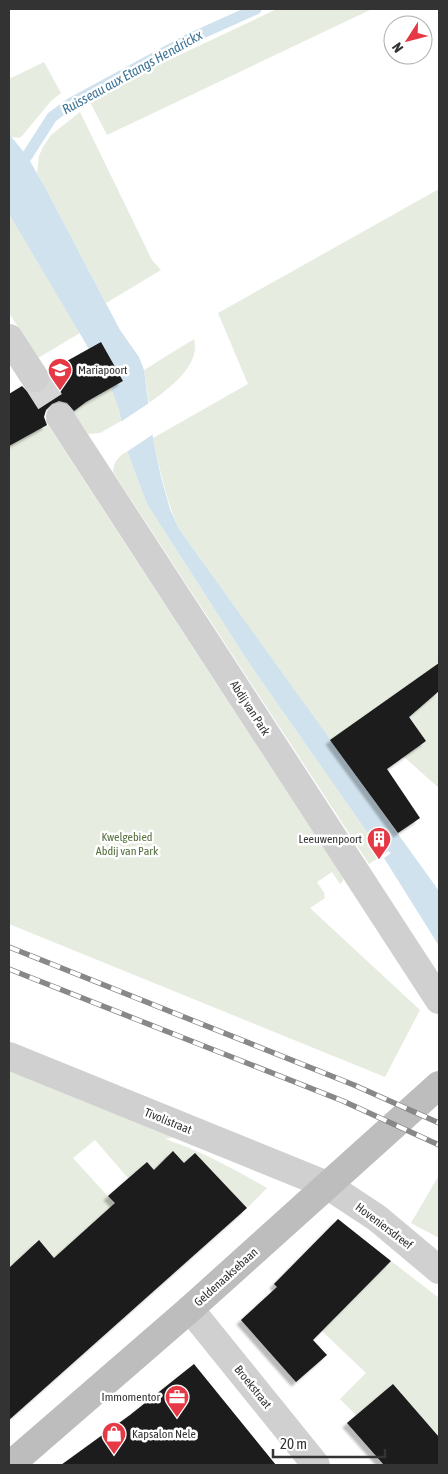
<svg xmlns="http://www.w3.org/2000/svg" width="448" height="1474" font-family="'Asap Condensed',sans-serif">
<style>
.green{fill:#e6ecdf}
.water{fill:#cfe2ee}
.pier{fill:#fff}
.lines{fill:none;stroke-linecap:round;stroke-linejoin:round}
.stream{stroke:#cfe2ee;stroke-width:11}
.building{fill:#1a1a1a;filter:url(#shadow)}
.street-tunnel{stroke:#d6d6d6;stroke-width:28;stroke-dasharray:28 14;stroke-linecap:butt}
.street{stroke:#d0d0d0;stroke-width:28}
.secondary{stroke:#bdbdbd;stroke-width:28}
.rail-casing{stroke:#888;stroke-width:5.5}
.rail{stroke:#fff;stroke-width:4;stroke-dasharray:11;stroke-linecap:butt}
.labels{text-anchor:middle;stroke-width:5;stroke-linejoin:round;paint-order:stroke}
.poi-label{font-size:12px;fill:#333;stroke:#fff;text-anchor:start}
.street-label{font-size:12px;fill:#333;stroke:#fff}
.park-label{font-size:12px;fill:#56703f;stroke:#fff}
.water-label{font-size:14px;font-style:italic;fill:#3f7597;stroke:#fff}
</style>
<defs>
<filter id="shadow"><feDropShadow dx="-4.5" dy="4.5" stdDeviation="1" flood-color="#0004"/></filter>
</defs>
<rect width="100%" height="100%" fill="#fff"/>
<path class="green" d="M277 9H372L107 135 88 98Z
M44 62 61 93 51 101 22 136 19 138 11 137 9 134V79Z
M80 112 152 260 161 270 106 303 46 189 37 173 39 156 43 147 51 135Z
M439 189V788L404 757 426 741 394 695 330 740 179 529C166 500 160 470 153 438L248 384 218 313Z
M9 214 80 333 38 358 9 313Z
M194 339C201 366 168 389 149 403L144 370Z
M111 388 119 410 121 421 100 433 88 434 73 412 74 411V409Z
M46 425 47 426 48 425 343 878V881L340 884 332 872 317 882 325 894 324 895 325 898 310 908 420 1010 385 1077 9 924V446Z
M127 451 147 504 249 663 383 855 369 864 113 472C114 461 118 457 127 451Z
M9 1066 175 1137 165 1139C201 1151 234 1169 267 1188L247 1208 195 1154 184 1163 173 1151 167 1158 169 1187 147 1162 128 1178 95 1140 73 1158 125 1215 54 1258 38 1240 17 1260 30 1274 9 1291Z
M439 1175V1238L411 1223Z
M391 1261 439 1298V1437L393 1384 356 1415 340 1399 366 1373 322 1331Z"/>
<path class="water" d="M9 134 27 156 46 189 120 330 139 357 144 370 153 438 161 477 170 509 179 529 439 891V946L384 858 391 853 388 851 383 855 249 663 147 504 127 451 119 410 111 388 123 381 101 342 89 349 9 214Z"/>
<path class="pier" d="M152 401 155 433 125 453 119 423Z"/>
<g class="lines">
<path class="stream" d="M27 156 52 117 71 103 187 40 256 9"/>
</g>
<path class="building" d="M101 342 123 381 86 402 74 411 67 403 59 401 52 404 46 410 44 417 47 425 9 446V394L22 386 28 392 36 394 43 391 49 385 51 378 49 371Z
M439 663V691L409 717 426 741 387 769 420 818 398 833 330 740Z
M173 1151 184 1163 195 1153 247 1208 9 1420V1268L39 1240 54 1258 115 1203 108 1196 147 1162 154 1170Z
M338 1219 391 1261 313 1340 327 1355 296 1382 241 1320 277 1287 274 1284Z
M194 1364 276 1465H61L130 1415Z
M393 1384 439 1437V1465H384L347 1423Z"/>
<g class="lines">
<path class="street-tunnel" d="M35 378 60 417"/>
<path class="street" d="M9 338 35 378
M60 417 439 1000
M9 1056 327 1185 377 1218 439 1270
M190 1309 316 1465"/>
<path class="secondary" d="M10 1465 190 1309 439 1085"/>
<defs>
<path id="rail" d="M9 947 354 1085 439 1123
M9 969 343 1101 439 1145"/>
</defs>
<use href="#rail" class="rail-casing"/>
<use href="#rail" class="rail"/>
</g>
<defs>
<symbol id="university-pin" viewBox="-11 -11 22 30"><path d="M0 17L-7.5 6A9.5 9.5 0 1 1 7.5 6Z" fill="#e63946" stroke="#fff"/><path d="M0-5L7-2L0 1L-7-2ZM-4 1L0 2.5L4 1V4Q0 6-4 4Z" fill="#fff"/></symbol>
<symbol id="building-pin" viewBox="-11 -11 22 30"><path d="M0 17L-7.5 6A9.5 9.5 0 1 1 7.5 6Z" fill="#e63946" stroke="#fff"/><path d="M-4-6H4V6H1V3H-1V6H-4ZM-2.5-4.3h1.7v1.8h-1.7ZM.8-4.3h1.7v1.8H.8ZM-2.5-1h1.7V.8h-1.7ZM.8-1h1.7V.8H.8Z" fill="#fff"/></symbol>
<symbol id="office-pin" viewBox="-11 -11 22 30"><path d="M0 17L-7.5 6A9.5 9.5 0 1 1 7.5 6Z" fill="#e63946" stroke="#fff"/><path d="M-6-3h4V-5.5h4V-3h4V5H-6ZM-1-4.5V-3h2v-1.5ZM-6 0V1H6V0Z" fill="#fff"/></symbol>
<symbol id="shop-pin" viewBox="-11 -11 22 30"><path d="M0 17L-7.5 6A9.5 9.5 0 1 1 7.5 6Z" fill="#e63946" stroke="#fff"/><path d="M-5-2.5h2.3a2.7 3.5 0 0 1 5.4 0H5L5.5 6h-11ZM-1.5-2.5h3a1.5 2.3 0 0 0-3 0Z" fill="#fff"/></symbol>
</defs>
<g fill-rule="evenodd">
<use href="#university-pin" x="46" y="356" width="28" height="38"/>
<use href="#building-pin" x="365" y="825" width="28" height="38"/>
<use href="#office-pin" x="163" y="1383" width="28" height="38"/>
<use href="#shop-pin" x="100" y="1420" width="28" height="38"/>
</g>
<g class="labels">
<g class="poi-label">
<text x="78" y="374">Mariapoort</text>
<text x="362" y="843" text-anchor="end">Leeuwenpoort</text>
<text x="160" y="1401" text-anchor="end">Immomentor</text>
<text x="132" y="1438">Kapsalon Nele</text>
</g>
<g class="street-label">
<text transform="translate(250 708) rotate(57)" y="4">Abdij van Park</text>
<text transform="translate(168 1121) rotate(22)" y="4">Tivolistraat</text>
<text transform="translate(384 1226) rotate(37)" y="4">Hoveniersdreef</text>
<text transform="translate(226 1277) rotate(-42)" y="4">Geldenaaksebaan</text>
<text transform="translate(253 1387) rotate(51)" y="4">Broekstraat</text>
</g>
<g class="park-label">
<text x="127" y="841">Kwelgebied<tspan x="127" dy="14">Abdij van Park</tspan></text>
</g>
<g class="water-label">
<text transform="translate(132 72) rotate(-29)" y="5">Ruisseau aux Etangs Hendrickx</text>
</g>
</g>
<rect width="448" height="1474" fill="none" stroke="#333333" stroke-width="20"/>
<g transform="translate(408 40) rotate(234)"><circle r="24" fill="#ffffff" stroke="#adadad"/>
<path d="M0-4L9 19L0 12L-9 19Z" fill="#e63946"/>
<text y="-8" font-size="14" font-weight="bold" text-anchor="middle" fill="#333333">N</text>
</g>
<path d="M273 1449v8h112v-8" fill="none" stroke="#333333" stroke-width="2.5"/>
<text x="280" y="1449" font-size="15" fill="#333333" stroke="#ffffff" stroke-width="4" paint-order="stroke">20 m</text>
</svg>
